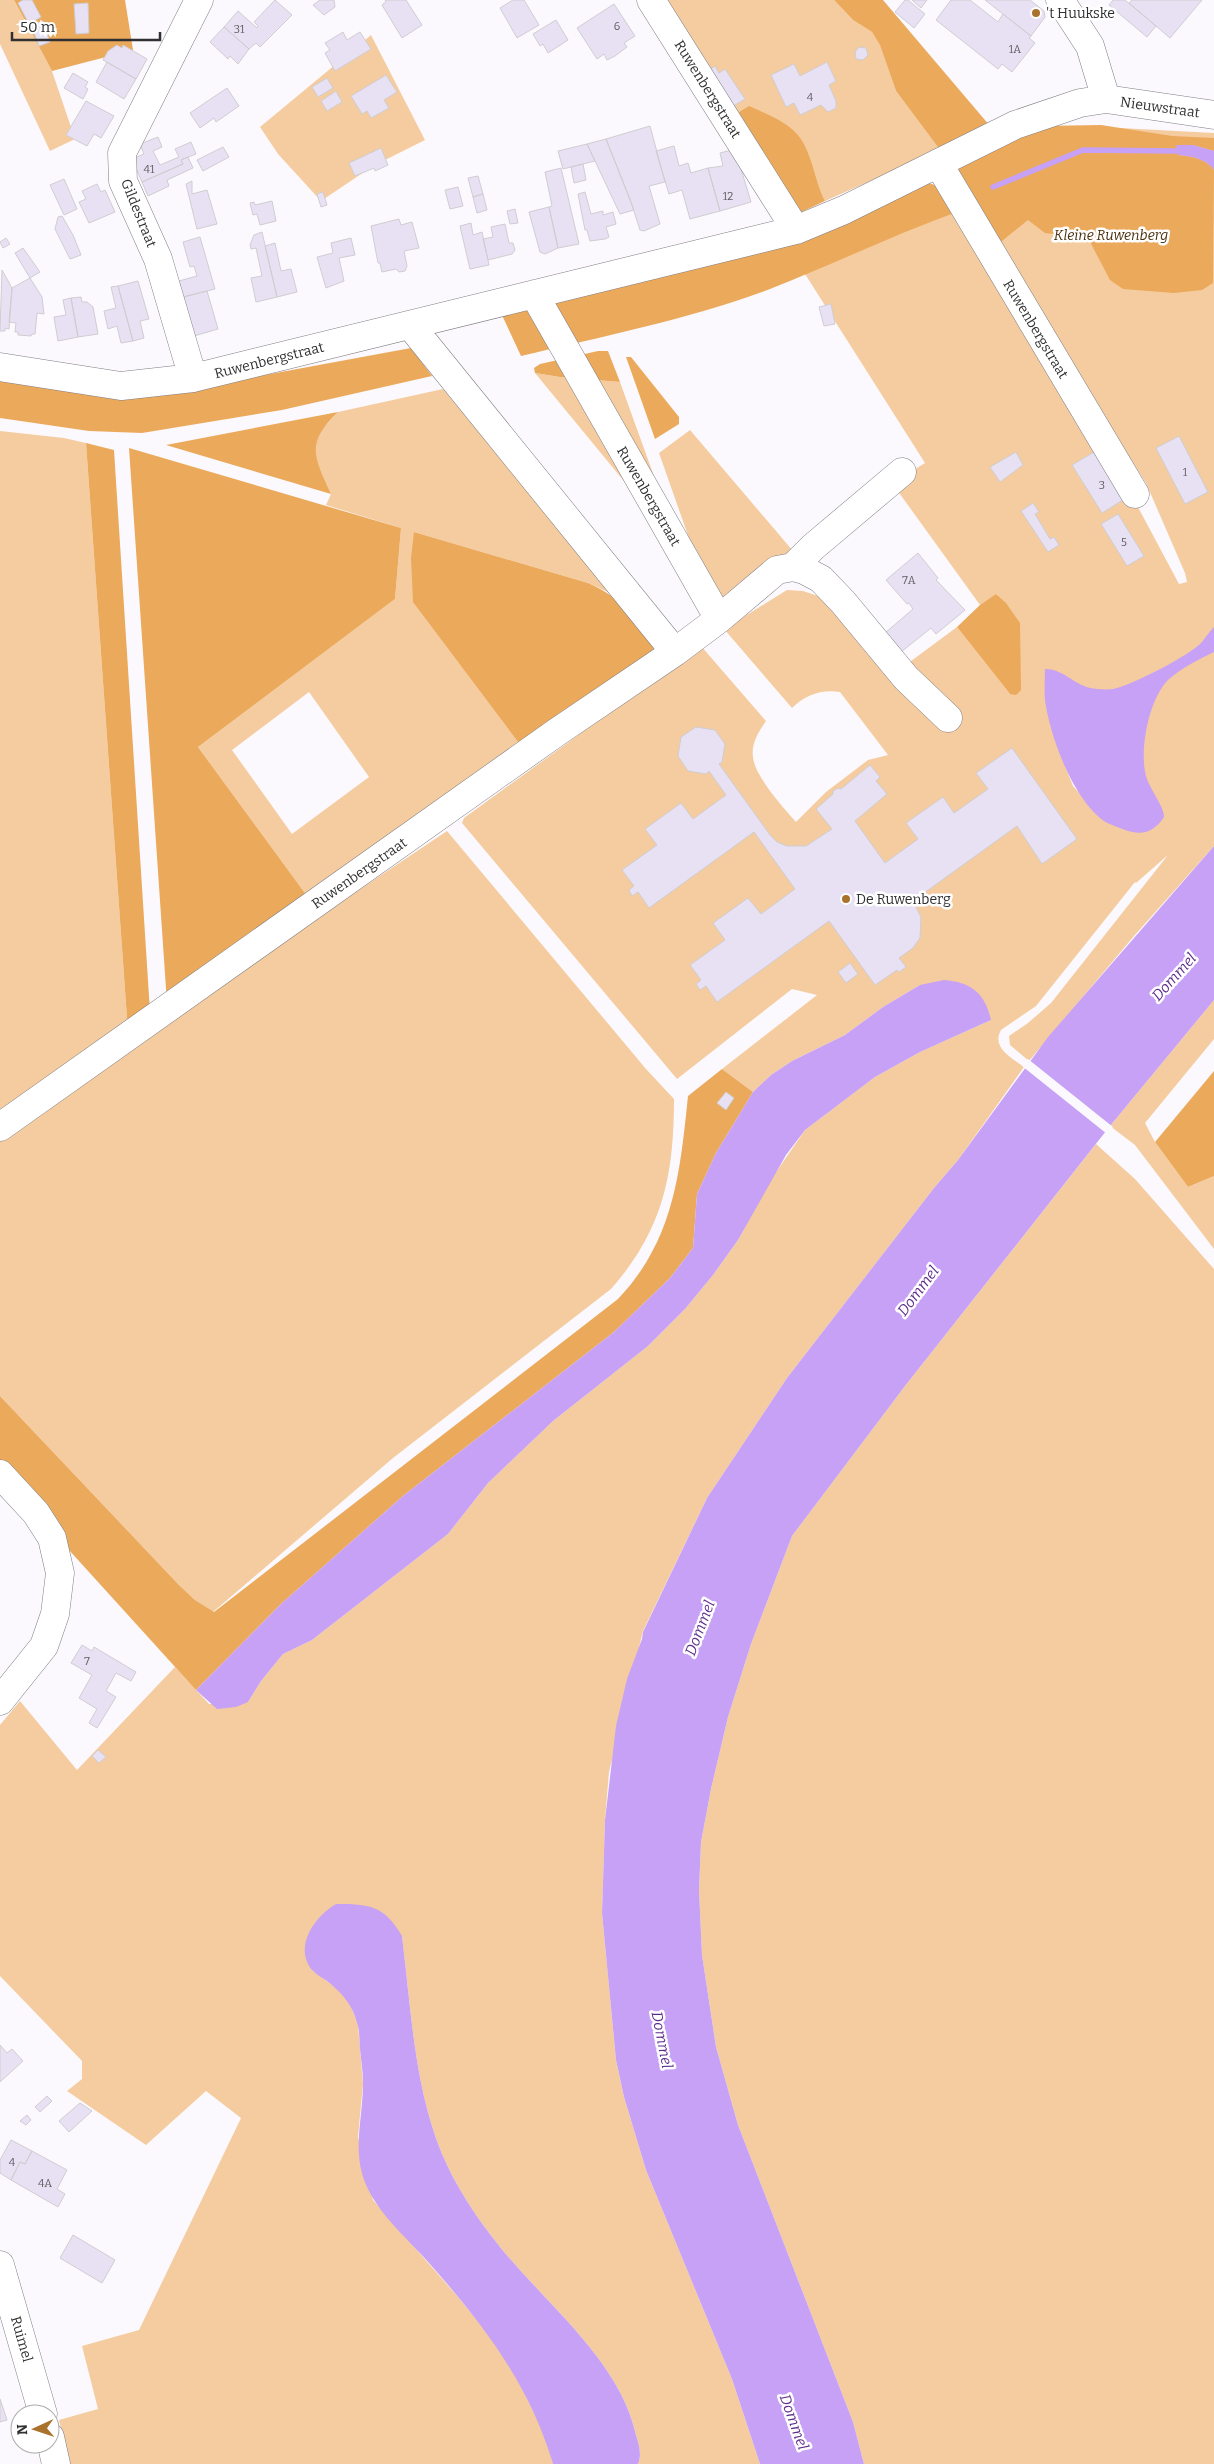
<svg xmlns="http://www.w3.org/2000/svg" width="1214" height="2464" font-family="Bitter,serif">
<style>
.green{fill:#f5cc9f;fill-rule:evenodd}
.forest{fill:#eba95b}
.water{fill:#c6a1f5}
.pier{fill:#fbf9fe}
.lines{fill:none;stroke-linecap:round;stroke-linejoin:round}
.stream{stroke:#c6a1f5;stroke-width:5.5}
.building{fill:#e8e1f3;stroke:#cfcdd2}
.minor-casing{stroke:#807e83;stroke-width:29}
.minor{stroke:#fff;stroke-width:28}
.poi-dot{fill:#a9732e;stroke:#fff;stroke-width:2}
.labels{text-anchor:middle;stroke-width:5;stroke-linejoin:round;paint-order:stroke}
.number-label{font-size:11px;fill:#5e5c62}
.poi-label{font-size:14px;fill:#302f31;stroke:#fff;text-anchor:start}
.street-label{font-size:14px;fill:#302f31;stroke:#fff}
.park-label{font-size:14px;font-style:italic;fill:#4b300f;stroke:#fff}
.water-label{font-size:15px;font-style:italic;fill:#5e2d8d;stroke:#fff}
</style>
<rect width="100%" height="100%" fill="#fbf9fe"/>
<path class="green" d="M0 0H14L52 71 75 139 50 151 0 44Z
M655 0H834L853 20 872 32 880 44 896 91 940 150 825 201 817 187 807 152 731 117Z
M371 35 425 140 373 166 321 201 278 154 260 127Z
M1120 128 1214 133V846L1134 936 1029 1061 1010 1045 1009 1036 1028 1023 1051 1003 1168 855 1136 883 1135 882 1036 1006 1001 1030C991 1048 1012 1058 1024 1067L958 1160 934 1188 787 1378 707 1498 643 1631 609 1772 605 1820 602 1913 616 2060 624 2097 646 2170 732 2379 760 2464H638C642 2454 639 2445 636 2435 620 2361 546 2304 500 2247 478 2220 456 2187 442 2154 414 2086 411 2008 402 1936L312 1970 343 1993 350 2004 358 2025 363 2084 358 2137 373 2200 458 2297 497 2345 523 2390 545 2435 553 2464H69L59 2420 98 2409 82 2346 139 2330 241 2118 206 2091 146 2145 67 2091 82 2079V2061L0 1976V1725L20 1701 77 1770 175 1667 209 1704 248 1702 261 1681 283 1654 312 1640 448 1534 488 1483 553 1421 648 1346 685 1309 713 1275 738 1240 770 1181 805 1130 875 1077 920 1052 991 1020 920 985 883 1007 845 1035 792 1061 771 1075 753 1092 722 1069 817 995 792 989 677 1079 462 823 464 818 701 646 766 721C759 731 751 743 753 757 754 775 784 809 796 822L826 792 868 760 888 755 840 692C822 689 805 695 792 708L724 629 787 590 803 591 824 598 907 664 957 627 1010 694 997 594 980 605 892 483 925 463 805 274 910 229 960 211 1121 467 1139 509 1179 584 1187 582 1185 573 1146 483 945 169ZM1058 748 1094 810 1073 786Z
M535 373 560 377 620 382 668 515 656 520Z
M443 389 616 599 608 592 588 583 414 532 486 696 522 747 310 900 198 747 395 599 401 528 326 505 331 494 316 461 315 448 318 434 338 412ZM309 692 369 777 292 834 232 750Z
M690 430 793 551 723 600 702 575 659 453Z
M0 431 64 438 86 443 128 1032 0 1120Z
M447 831 646 1069 674 1099C674 1175 663 1230 611 1289L393 1458 213 1612 195 1600 179 1585 0 1396V1133L48 1098Z
M1214 1000V1039L1145 1123 1155 1142 1188 1187 1214 1176V1249L1135 1145 1110 1126Z
M1096 1144 1135 1179 1214 1269V2464H864L853 2422 738 2125 716 2047 702 1955 699 1890 701 1842 711 1789 728 1717 751 1644 792 1536 905 1386Z"/>
<path class="forest" d="M14 0H125L133 50 52 71Z
M834 0H883L990 126 940 150 896 91 880 45 872 32 853 20Z
M749 106C764 113 781 119 794 131 812 147 814 181 825 201L795 215 731 117Z
M1101 125 1172 136 1214 138V151L1193 145H1177L1178 155C1191 156 1207 159 1214 170L1213 283 1202 290 1174 293 1123 289 1110 280 1088 238 1045 233 1028 220 997 245 954 183 960 163 1040 126Z
M922 180 944 189 960 211C895 234 834 264 770 289 690 319 604 336 521 356L501 313Z
M411 348 432 376 282 410 142 433 89 431 0 418V375L156 395Z
M598 351H608L620 382 560 377 535 373 534 368 540 364Z
M626 357H631L679 417V424L655 439Z
M338 412C305 444 314 456 331 494L166 445Z
M86 443 114 450 150 1012 128 1032Z
M129 448 401 528 395 599 198 747 310 900 167 1003Z
M414 532 588 583C623 599 634 615 654 647L652 656 522 747 413 602 411 558Z
M996 594 1006 603 1020 623 1021 690 1016 695 1010 694 957 627 980 605Z
M722 1069 753 1092 716 1153 697 1194 693 1248 670 1278 614 1332 403 1496 281 1604 196 1690 59 1539 0 1466V1396L179 1585 195 1600 214 1612 618 1299C674 1240 680 1173 688 1096Z
M1214 1071V1176L1188 1187 1155 1142Z"/>
<path class="water" d="M1176 145H1193L1214 151V170C1207 159 1191 156 1178 155Z
M1214 627V652C1198 660 1181 668 1168 680 1149 699 1139 750 1146 776 1149 788 1165 808 1164 817 1154 832 1143 836 1125 830 1119 827 1110 825 1104 821 1073 799 1050 737 1045 700 1044 690 1045 679 1045 669 1063 669 1072 683 1090 688 1096 689 1106 690 1113 689 1132 685 1189 656 1202 642 1206 637 1209 632 1214 627Z
M1214 846V1000L1110 1126 905 1386 792 1536 751 1644 728 1717 711 1789 701 1842 699 1890 702 1955 716 2047 738 2125 853 2422 864 2464H760L732 2379 646 2170 624 2097 616 2060 602 1913 605 1820 616 1726 627 1679 642 1639 643 1632 707 1498 787 1378 934 1188 958 1160 1048 1037Z
M944 980C971 982 985 993 991 1020L920 1052 875 1077 805 1130 786 1155 738 1240 713 1275 685 1309 648 1346 553 1421 488 1483 448 1534 312 1640 283 1654 261 1681 248 1702 236 1707 217 1709 196 1690 281 1604 403 1496 614 1332 670 1278 693 1248 697 1194 716 1153 753 1092 771 1075 792 1061 845 1035 883 1007 920 985Z
M336 1904C369 1904 384 1905 402 1936 411 2008 414 2086 442 2154 456 2187 478 2220 500 2247 546 2304 620 2361 636 2435 639 2445 642 2454 638 2464H553C530 2385 483 2324 429 2263 408 2239 381 2217 367 2187 351 2153 363 2119 363 2083 363 2072 361 2060 360 2049 359 2041 360 2031 357 2023 352 2004 342 1993 327 1981 322 1978 316 1974 312 1970 293 1947 315 1916 336 1904Z"/>
<path class="pier" d="M1028 1059 1113 1127 1107 1134 1022 1066Z"/>
<g class="lines">
<path class="stream" d="M993 187 1083 150 1177 151"/>
</g>
<path class="building" d="M23 0H32L41 17 29 24 18 3Z
M275 0 292 15 260 47 256 43 249 49 224 27 238 11 257 28 258 26 254 22Z
M320 0H334L335 7 324 15 313 5Z
M385 0H406L422 25 402 38 382 5 386 2Z
M513 0H524L539 25 517 38 500 8Z
M905 0H908L925 14 914 28 895 12Z
M912 0H927L921 8Z
M951 0H970L998 22 1003 14 1031 36 1029 38 1035 43 1012 72 1002 64 998 69 936 20Z
M985 0H1030L1044 11 1045 17 1031 36Z
M1113 0H1125L1156 26 1147 37 1109 5Z
M1132 0H1202L1170 38 1129 3Z
M88 3 89 33 76 34 74 4Z
M614 4 635 36 624 43 627 47 615 56 607 60 604 54 597 59 577 28Z
M556 20 568 40 548 53 543 44 540 46 533 34Z
M43 21 50 42 39 46 31 25Z
M224 27 249 49 238 64 230 56 228 59 210 42Z
M343 32 347 40 360 32 371 49 335 71 325 53 330 50 325 43Z
M117 45 122 48 123 45 147 59 136 79 103 60 108 51Z
M859 47 866 48 868 55 863 60 856 59 855 52Z
M107 62 136 79 124 99 96 82Z
M827 62 836 81 829 85 836 101V108L828 112 821 105 800 115 794 103 786 107 771 75 794 64 800 76Z
M715 66 719 73 725 69 745 99 730 108 708 71Z
M73 73 88 82 85 87 88 89 83 99 64 88Z
M386 75 397 92 384 100 389 108 371 118 367 111 362 114 351 96Z
M327 78 333 88 318 97 312 87Z
M227 88 239 106 216 122 214 118 200 128 190 113Z
M336 91 342 102 327 111 321 101Z
M86 101 114 116 101 138 94 134 87 146 66 135Z
M650 126 665 182 649 186 660 224 644 231 640 230 631 202 606 139Z
M158 137 162 147 153 151 160 165 179 157 175 149 191 142 196 154 181 160 183 164 142 182 132 159 144 154 140 144Z
M606 139 631 202 634 210 620 214 587 144Z
M587 144 595 161 563 169 558 151Z
M674 146 679 166 688 163 691 173 708 168 720 211 690 219 682 190 669 194 656 151Z
M223 147 229 157 203 171 197 160Z
M381 148 388 165 375 171 374 168 355 176 349 163Z
M735 149 751 202 720 211 708 168 723 166 720 153Z
M188 157 193 168 167 180 169 186 148 196 142 182 183 164 181 160Z
M583 164 586 180 574 183 571 167Z
M561 168 579 244 558 248 549 207 552 206 545 172Z
M478 176 483 194 473 197 468 178Z
M64 179 77 209 64 215 50 185Z
M192 181V194L207 190 217 224 197 229 186 184Z
M97 184 101 192 105 190 115 212 89 223 79 202 86 199 82 191Z
M458 187 463 206 450 209 445 190Z
M323 192 327 205 321 207 317 194Z
M585 192 591 214 603 211V215L613 212 616 224 606 227 609 237 605 239 590 241 587 230H585L578 194Z
M483 194 487 210 477 213 473 197Z
M272 201 276 221 260 225 257 214 253 215 250 203 254 202 255 205Z
M549 207 558 248 545 254 540 252 529 212Z
M515 209 518 223 510 224 507 211Z
M62 216 73 235 81 255 70 259 55 229 58 217Z
M399 219 401 225 412 222 419 248 404 251 407 266 405 271 399 272 396 269 382 272 380 263H378L371 226Z
M471 223 473 235 482 232 489 265 470 269 460 226Z
M505 224 509 243H513L515 250 512 254 488 260 483 239 493 237 491 227Z
M262 232 277 297 256 302 251 278 262 276 256 248 251 249 250 245 254 235Z
M200 237 215 289 183 297 179 281 197 276 194 266 190 267 183 242Z
M6 238 10 244 3 248 0 242Z
M351 238 355 255 339 258 344 281 326 288 317 257 333 253 331 243Z
M275 243 281 271 291 269 297 292 277 297 265 246Z
M23 248 40 272 30 278 15 253Z
M2 270 12 288 9 329 5 328V331H0Z
M30 278 42 297 44 314 37 313 35 334H32L31 336 18 335V332H15L16 323 9 322 12 288Z
M138 281 149 319 140 321 144 338 133 341 118 286Z
M118 286 133 341 121 343 117 326 108 329 104 311 116 308 111 287Z
M207 291 218 329 194 336 183 297Z
M81 297 82 302H87L93 307 98 334 78 337 71 298Z
M71 298 78 337 58 341 54 317 66 315 63 300Z
M831 304 835 324 824 326 819 307Z
M1179 436 1208 492 1185 504 1156 448Z
M1016 452 1023 465 1000 482 990 467Z
M1094 452 1123 500 1102 513 1072 465Z
M1033 503 1039 512 1035 514 1050 539 1054 537 1059 545 1048 552 1021 511Z
M1118 514 1144 556 1127 566 1101 524Z
M918 553 938 578 936 580 965 610 936 634 931 628 901 652 885 633 913 609 909 603 907 604 886 580Z
M696 727 715 730 725 744 722 762 719 764 770 835 777 842 787 846H806L832 829 816 809 833 794V791L838 788 841 789 870 765 880 777 876 781 887 794 855 821 885 863 918 839 906 823 943 797 954 813 988 789 976 773 1012 748 1077 839 1042 864 1017 826 913 901 921 917 920 938 913 948 899 958 906 967 899 972 897 970 875 985 829 921 717 1002 706 986 700 990 696 984 701 980 690 965 725 940 713 923 748 898 761 914 795 889 754 832 649 908 638 892 632 896 629 890 634 886 622 870 657 845 645 829 681 803 693 819 726 795 709 771 706 774 688 771 678 756 681 737Z
M850 963 858 974 846 983 838 972Z
M726 1092 734 1098 726 1110 717 1103Z
M82 1645 92 1651 94 1647 136 1672 131 1681 116 1673 106 1691 116 1697 97 1728 89 1723 97 1709 79 1698 92 1675 71 1663Z
M98 1750 106 1757 99 1763 92 1756Z
M0 2045 7 2053 12 2049 23 2061 0 2082Z
M47 2096 52 2101 40 2112 35 2107Z
M80 2103 92 2111 69 2132 59 2121Z
M27 2115 31 2120 26 2125 20 2121Z
M11 2140 32 2151 25 2164 20 2162 11 2180 0 2173V2160Z
M32 2151 67 2170 57 2189 65 2194 58 2207 11 2180 20 2162 25 2164Z
M73 2235 115 2260 102 2283 60 2258Z
M0 2399 7 2420 0 2422Z"/>
<g class="lines">
<defs>
<path id="minor" d="M651 0 796 230
M1060 0 1090 46 1106 99
M938 163 1135 494
M534 294 719 619
M410 325 675 652
M0 367 121 386 193 378 796 230 844 210 1015 125 1080 103 1106 99 1214 115
M193 378 158 259 123 181 122 153 199 0
M793 567 813 547 902 472
M0 1127 557 732 675 652 719 619 777 570 793 567 804 570 821 579 843 602 906 678 948 718
M0 1474 36 1513 52 1538 60 1573 55 1614 44 1646 0 1701
M0 2265 43 2414
M50 2437 56 2464"/>
</defs>
<use href="#minor" class="minor-casing"/>
<use href="#minor" class="minor"/>
</g>
<g class="poi-dot">
<circle cx="1036" cy="13" r="5"/>
<circle cx="846" cy="899" r="5"/>
</g>
<g class="labels">
<g class="number-label">
<text x="617" y="30">6</text>
<text x="239" y="33">31</text>
<text x="1015" y="53">1A</text>
<text x="810" y="101">4</text>
<text x="149" y="173">41</text>
<text x="728" y="200">12</text>
<text x="1185" y="476">1</text>
<text x="1102" y="489">3</text>
<text x="1124" y="546">5</text>
<text x="909" y="584">7A</text>
<text x="87" y="1665">7</text>
<text x="12" y="2166">4</text>
<text x="45" y="2187">4A</text>
</g>
<g class="poi-label">
<text x="1046" y="18">'t Huukske</text>
<text x="856" y="904">De Ruwenberg</text>
</g>
<g class="street-label">
<text transform="translate(708 89) rotate(58)" y="5">Ruwenbergstraat</text>
<text transform="translate(1160 107) rotate(8)" y="5">Nieuwstraat</text>
<text transform="translate(139 213) rotate(68)" y="5">Gildestraat</text>
<text transform="translate(1036 329) rotate(59)" y="5">Ruwenbergstraat</text>
<text transform="translate(269 360) rotate(-14)" y="5">Ruwenbergstraat</text>
<text transform="translate(649 496) rotate(60)" y="5">Ruwenbergstraat</text>
<text transform="translate(359 873) rotate(-35)" y="5">Ruwenbergstraat</text>
<text transform="translate(22 2339) rotate(74)" y="5">Ruimel</text>
</g>
<g class="park-label">
<text x="1111" y="240">Kleine Ruwenberg</text>
</g>
<g class="water-label">
<text transform="translate(1174 977) rotate(-48)" y="5">Dommel</text>
<text transform="translate(918 1291) rotate(-53)" y="5">Dommel</text>
<text transform="translate(700 1628) rotate(-69)" y="5">Dommel</text>
<text transform="translate(662 2040) rotate(79)" y="5">Dommel</text>
<text transform="translate(794 2422) rotate(70)" y="5">Dommel</text>
</g>
</g>
<g transform="translate(35 2429) rotate(267)"><circle r="24" fill="#ffffff" stroke="#acacad"/>
<path d="M0-4L9 19L0 12L-9 19Z" fill="#a9732e"/>
<text y="-8" font-size="14" font-weight="bold" text-anchor="middle" fill="#302f31">N</text>
</g>
<path d="M12 32v8h148v-8" fill="none" stroke="#302f31" stroke-width="2.5"/>
<text x="20" y="32" font-size="15" fill="#302f31" stroke="#ffffff" stroke-width="4" paint-order="stroke">50 m</text>
</svg>
